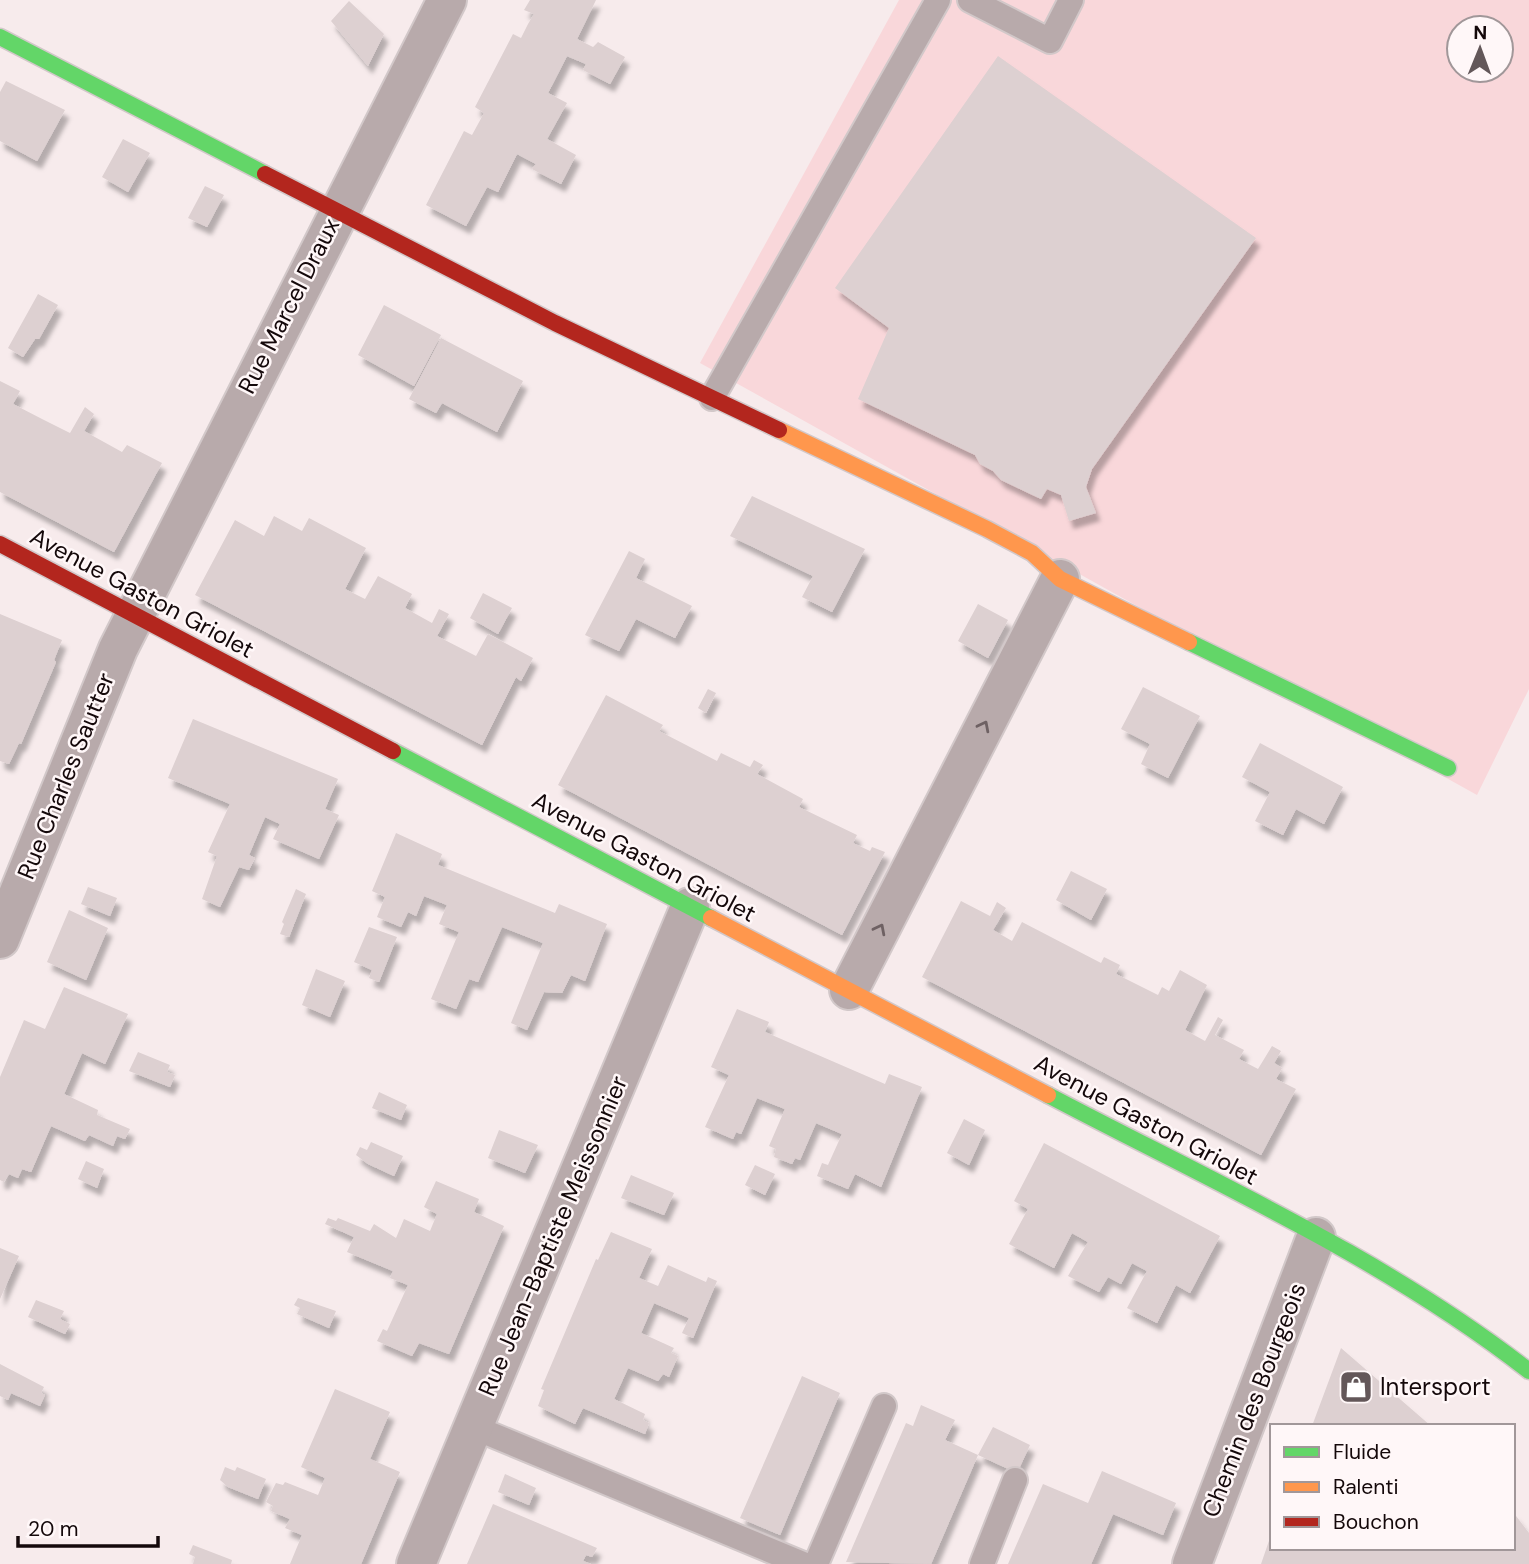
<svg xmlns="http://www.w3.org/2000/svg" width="1529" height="1564" font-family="'DM Sans',sans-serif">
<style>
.green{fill:#f9d7da;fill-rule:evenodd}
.building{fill:#ddd0d1;filter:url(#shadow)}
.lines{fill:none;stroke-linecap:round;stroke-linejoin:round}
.lane-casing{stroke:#d2c8c9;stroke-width:28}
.street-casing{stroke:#d2c8c9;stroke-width:42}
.fast-casing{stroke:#d2c8c9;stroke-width:19}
.slow-casing{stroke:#d2c8c9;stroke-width:19}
.jam-casing{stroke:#d2c8c9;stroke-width:19}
.lane{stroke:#b8aaab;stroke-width:24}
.street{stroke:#b8aaab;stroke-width:38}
.fast{stroke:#63d668;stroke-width:16}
.slow{stroke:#ff974d;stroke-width:16}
.jam{stroke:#b3261e;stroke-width:16}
.oneway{stroke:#6e6163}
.labels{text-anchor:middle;stroke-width:5;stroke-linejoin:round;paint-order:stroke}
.street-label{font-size:24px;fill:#14080a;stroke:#fff7f8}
.poi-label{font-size:24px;fill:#14080a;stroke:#fff7f8;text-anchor:start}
</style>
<defs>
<filter id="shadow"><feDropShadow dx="4.5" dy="8" stdDeviation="2" flood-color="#0004"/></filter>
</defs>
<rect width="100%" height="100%" fill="#f7ebec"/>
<path class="green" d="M899 0H1529V689L1477 795 700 363ZM1459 28H1501V70H1459Z"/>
<path class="building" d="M530 0H596L577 39 593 47 598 42 625 57 610 84 583 70 586 64 567 56 548 93 567 103 547 139 576 155 561 184 532 169 536 164 517 154 498 192 487 187 466 226 426 205 464 131 472 135 484 113 475 107 513 34 521 38 528 24 534 14 524 10Z
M349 1 384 34 368 66 331 21Z
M998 56 1256 238 1092 469 1086 487 1096 513 1069 521 1061 495 1047 489 1041 499 1001 480 993 471 980 464 975 455 858 399 889 328 835 288Z
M6 81 65 110 37 161 0 141V92Z
M123 139 150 153 128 192 102 177Z
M205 186 224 195 207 227 188 218Z
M38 294 58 305 39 339H35L23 357 8 348Z
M384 305 441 335 414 386 358 355Z
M441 338 523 381 497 432 442 403 436 413 409 399Z
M0 381 20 391 13 404 42 419 70 433 85 407 94 414 84 431 122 452 127 445 162 463 114 552 0 492Z
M752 496 865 549 832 612 802 597 813 576 730 536Z
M274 516 302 531 309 518 366 548 345 589 365 599 378 576 412 594 405 608 432 623 439 609 449 614 437 636 476 656 488 634 533 658 521 681 516 677 482 745 195 595 235 520 264 536Z
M629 551 645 559 636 578 692 606 675 638 636 619 619 651 585 635Z
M483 593 512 608 498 634 470 618Z
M978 604 1008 620 988 658 958 641Z
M0 614 62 640 54 660 56 662 21 744 19 743 9 764 0 761Z
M1143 687 1200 716 1168 778 1141 764 1150 744 1121 729Z
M708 689 716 693 706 713 698 708Z
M606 695 663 725 659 731 717 761 721 753 750 767 754 760 763 765 757 774 803 799 799 807 857 835 853 843 870 851 872 847 885 852 842 935 558 785Z
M193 719 338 779 325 809 339 815 319 859 273 839 280 824 265 817 249 855 255 858 249 870 239 867 220 907 202 899 217 856 208 852 230 804 168 778Z
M1260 743 1343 787 1324 824 1296 809 1283 835 1255 821 1270 792 1242 777Z
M396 833 442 854 438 865 555 913 559 904 607 924 585 981 571 975 562 993 544 992 527 1030 511 1023 543 943 502 927 478 982 469 979 456 1009 431 999 459 932 439 924 447 905 424 896 416 916 408 912 401 927 377 917 385 897 372 891Z
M1071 871 1107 889 1091 920 1056 900Z
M88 887 117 898 110 916 81 904Z
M296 889 306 894 289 937 280 934 284 924 282 922Z
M961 901 990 916 997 902 1006 908 993 930 1012 941 1022 922 1101 963 1104 957 1120 965 1116 974 1158 995 1162 987 1169 991 1180 970 1207 985 1185 1030 1205 1041 1218 1017 1223 1020 1215 1035 1244 1050 1239 1059 1258 1069 1272 1046 1281 1051 1274 1063 1282 1068 1276 1079 1296 1089 1261 1155 922 977Z
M69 910 108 928 86 980 47 962Z
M369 927 397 937 379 982 369 978 372 970 354 962Z
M316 969 345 981 330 1017 302 1005Z
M64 987 128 1014 105 1064 82 1053 64 1094 98 1110 97 1115 130 1129 125 1139 117 1136 113 1146 89 1135 85 1141 51 1126 31 1172 22 1169 18 1178 9 1174 4 1182 0 1180V1077L24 1020 45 1029Z
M737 1009 769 1022 765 1032 885 1084 889 1074 922 1087 881 1187 855 1174 848 1189 817 1176 822 1163 828 1165 842 1134 816 1123 800 1160 795 1158 792 1164 774 1157 776 1149 769 1146 785 1109 757 1098 741 1134 736 1132 733 1139 705 1127 729 1075 711 1067Z
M138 1052 170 1065 167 1072 175 1075 170 1087 129 1071Z
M379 1092 407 1105 401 1120 372 1108Z
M964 1119 985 1130 969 1165 947 1153Z
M499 1130 538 1145 525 1173 488 1158Z
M371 1142 403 1156 394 1176 368 1164 356 1155 360 1147 367 1150Z
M1044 1143 1220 1236 1190 1293 1176 1285 1157 1323 1127 1308 1147 1271 1132 1263 1121 1284 1108 1277 1099 1292 1068 1276 1088 1242 1072 1233 1054 1268 1009 1244 1028 1209 1014 1201Z
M86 1161 104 1169 97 1188 78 1179Z
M755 1165 775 1174 765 1195 745 1185Z
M631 1175 674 1193 664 1215 621 1198Z
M436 1181 479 1199 474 1212 504 1226 449 1354 419 1343 412 1356 377 1341 383 1329 387 1331 408 1285 390 1278 393 1271 347 1252 354 1237 325 1224 328 1218 336 1221 338 1218 370 1231 374 1224 396 1238 404 1219 430 1231 437 1214 424 1207Z
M611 1232 652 1249 639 1278 658 1286 668 1265 706 1282 708 1277 717 1281 693 1338 682 1333 689 1318 654 1303 641 1333 674 1348 671 1353 678 1356 669 1377 663 1374 658 1381 628 1368 614 1399 645 1414 643 1420 649 1423 645 1434 583 1408 575 1424 538 1406 544 1390 541 1389 596 1259 598 1260Z
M0 1248 19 1256 0 1299Z
M298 1298 336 1311 329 1328 297 1314 300 1308 294 1305Z
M36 1300 64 1311 60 1319 70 1324 65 1334 28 1317Z
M1341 1348 1431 1426H1312Z
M0 1364 44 1387 41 1393 45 1395 40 1406 11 1393 8 1400 0 1396Z
M802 1376 840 1393 780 1535 740 1518Z
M335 1389 390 1412 370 1459 400 1472 361 1564H290L302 1535 285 1528 290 1519 271 1511 273 1506 266 1502 276 1483 283 1485 285 1482 318 1495 325 1478 301 1467Z
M921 1405 955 1420 945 1440 978 1455 931 1564 846 1562 906 1423 913 1426Z
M993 1427 1030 1445 1017 1473 978 1455Z
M225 1467 235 1471 237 1467 266 1479 258 1499 228 1487 220 1480Z
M1102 1471 1176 1503 1163 1535 1113 1514 1091 1564H1008L1043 1484 1088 1503Z
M505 1474 536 1488 529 1505 498 1492Z
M493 1504 597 1548 592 1557 586 1555 583 1561 591 1564H467Z
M1513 1512 1529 1533V1564H1261L1271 1535 1272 1548H1513Z
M193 1545 232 1560 231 1564H193L195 1557 189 1554Z"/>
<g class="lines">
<defs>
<path id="lane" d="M970 0 1050 41 1071 0
M712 398 938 0
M473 1427 803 1564
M816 1564 884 1406
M982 1564 1015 1480"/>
<path id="street" d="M0 939 118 649 447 0
M849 990 1060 579
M416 1564 690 907
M1192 1564 1316 1237"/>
<path id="fast" d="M0 37 265 174
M1189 642 1448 768
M393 751 711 918
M1048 1095C1211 1181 1383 1257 1529 1371"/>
<path id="slow" d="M779 430 987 529 1032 553 1060 579 1189 642
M711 918 1048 1095"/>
<path id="jam" d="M265 174 555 323 779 430
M0 544 393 751"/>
</defs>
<use href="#lane" class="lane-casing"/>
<use href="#street" class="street-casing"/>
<use href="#fast" class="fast-casing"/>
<use href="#slow" class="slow-casing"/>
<use href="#jam" class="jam-casing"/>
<use href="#lane" class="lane"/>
<use href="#street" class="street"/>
<use href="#fast" class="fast"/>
<use href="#slow" class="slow"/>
<use href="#jam" class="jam"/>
</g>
<defs><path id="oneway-chevron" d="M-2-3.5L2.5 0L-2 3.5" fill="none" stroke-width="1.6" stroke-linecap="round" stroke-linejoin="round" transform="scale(1.75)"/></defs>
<g class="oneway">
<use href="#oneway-chevron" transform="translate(984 726) rotate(-63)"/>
<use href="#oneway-chevron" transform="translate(880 929) rotate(-63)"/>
</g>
<defs>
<symbol id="shop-square" viewBox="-11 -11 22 22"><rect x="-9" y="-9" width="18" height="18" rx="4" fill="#635759" stroke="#fff7f8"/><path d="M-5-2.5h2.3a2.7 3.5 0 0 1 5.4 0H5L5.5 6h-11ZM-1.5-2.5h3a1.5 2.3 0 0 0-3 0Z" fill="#fff"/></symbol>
</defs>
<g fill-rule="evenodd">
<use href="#shop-square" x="1337" y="1368" width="38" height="38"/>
</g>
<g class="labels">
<g class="street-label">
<text transform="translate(289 306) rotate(-63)" y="8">Rue Marcel Draux</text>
<text transform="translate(142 593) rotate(28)" y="8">Avenue Gaston Griolet</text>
<text transform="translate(66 776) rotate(-68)" y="8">Rue Charles Sautter</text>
<text transform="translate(644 857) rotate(28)" y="8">Avenue Gaston Griolet</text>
<text transform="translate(1146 1120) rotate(28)" y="8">Avenue Gaston Griolet</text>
<text transform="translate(553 1236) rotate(-67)" y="8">Rue Jean-Baptiste Meissonnier</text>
<text transform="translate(1254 1400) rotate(-69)" y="8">Chemin des Bourgeois</text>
</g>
<g class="poi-label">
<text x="1380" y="1395">Intersport</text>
</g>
</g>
<rect x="1270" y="1424" width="245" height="126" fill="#fff7f8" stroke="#a19799" stroke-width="2"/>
<rect x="1284" y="1447" width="35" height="10" fill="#63d668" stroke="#a19799" stroke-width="2"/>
<text x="1333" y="1459" font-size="21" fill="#14080a">Fluide</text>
<rect x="1284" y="1482" width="35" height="10" fill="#ff974d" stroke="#a19799" stroke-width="2"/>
<text x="1333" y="1494" font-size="21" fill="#14080a">Ralenti</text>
<rect x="1284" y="1517" width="35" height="10" fill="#b3261e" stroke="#a19799" stroke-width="2"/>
<text x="1333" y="1529" font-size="21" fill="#14080a">Bouchon</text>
<g transform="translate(1480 49) rotate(1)"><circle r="33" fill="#fff7f8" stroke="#a19799" stroke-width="2"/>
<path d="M0-5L12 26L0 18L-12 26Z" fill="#635759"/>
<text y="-10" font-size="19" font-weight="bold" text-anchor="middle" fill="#14080a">N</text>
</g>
<path d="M18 1536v10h140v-10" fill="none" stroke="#14080a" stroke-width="3.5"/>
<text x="28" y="1536" font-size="21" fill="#14080a" stroke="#fff7f8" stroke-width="5" paint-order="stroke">20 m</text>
</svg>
